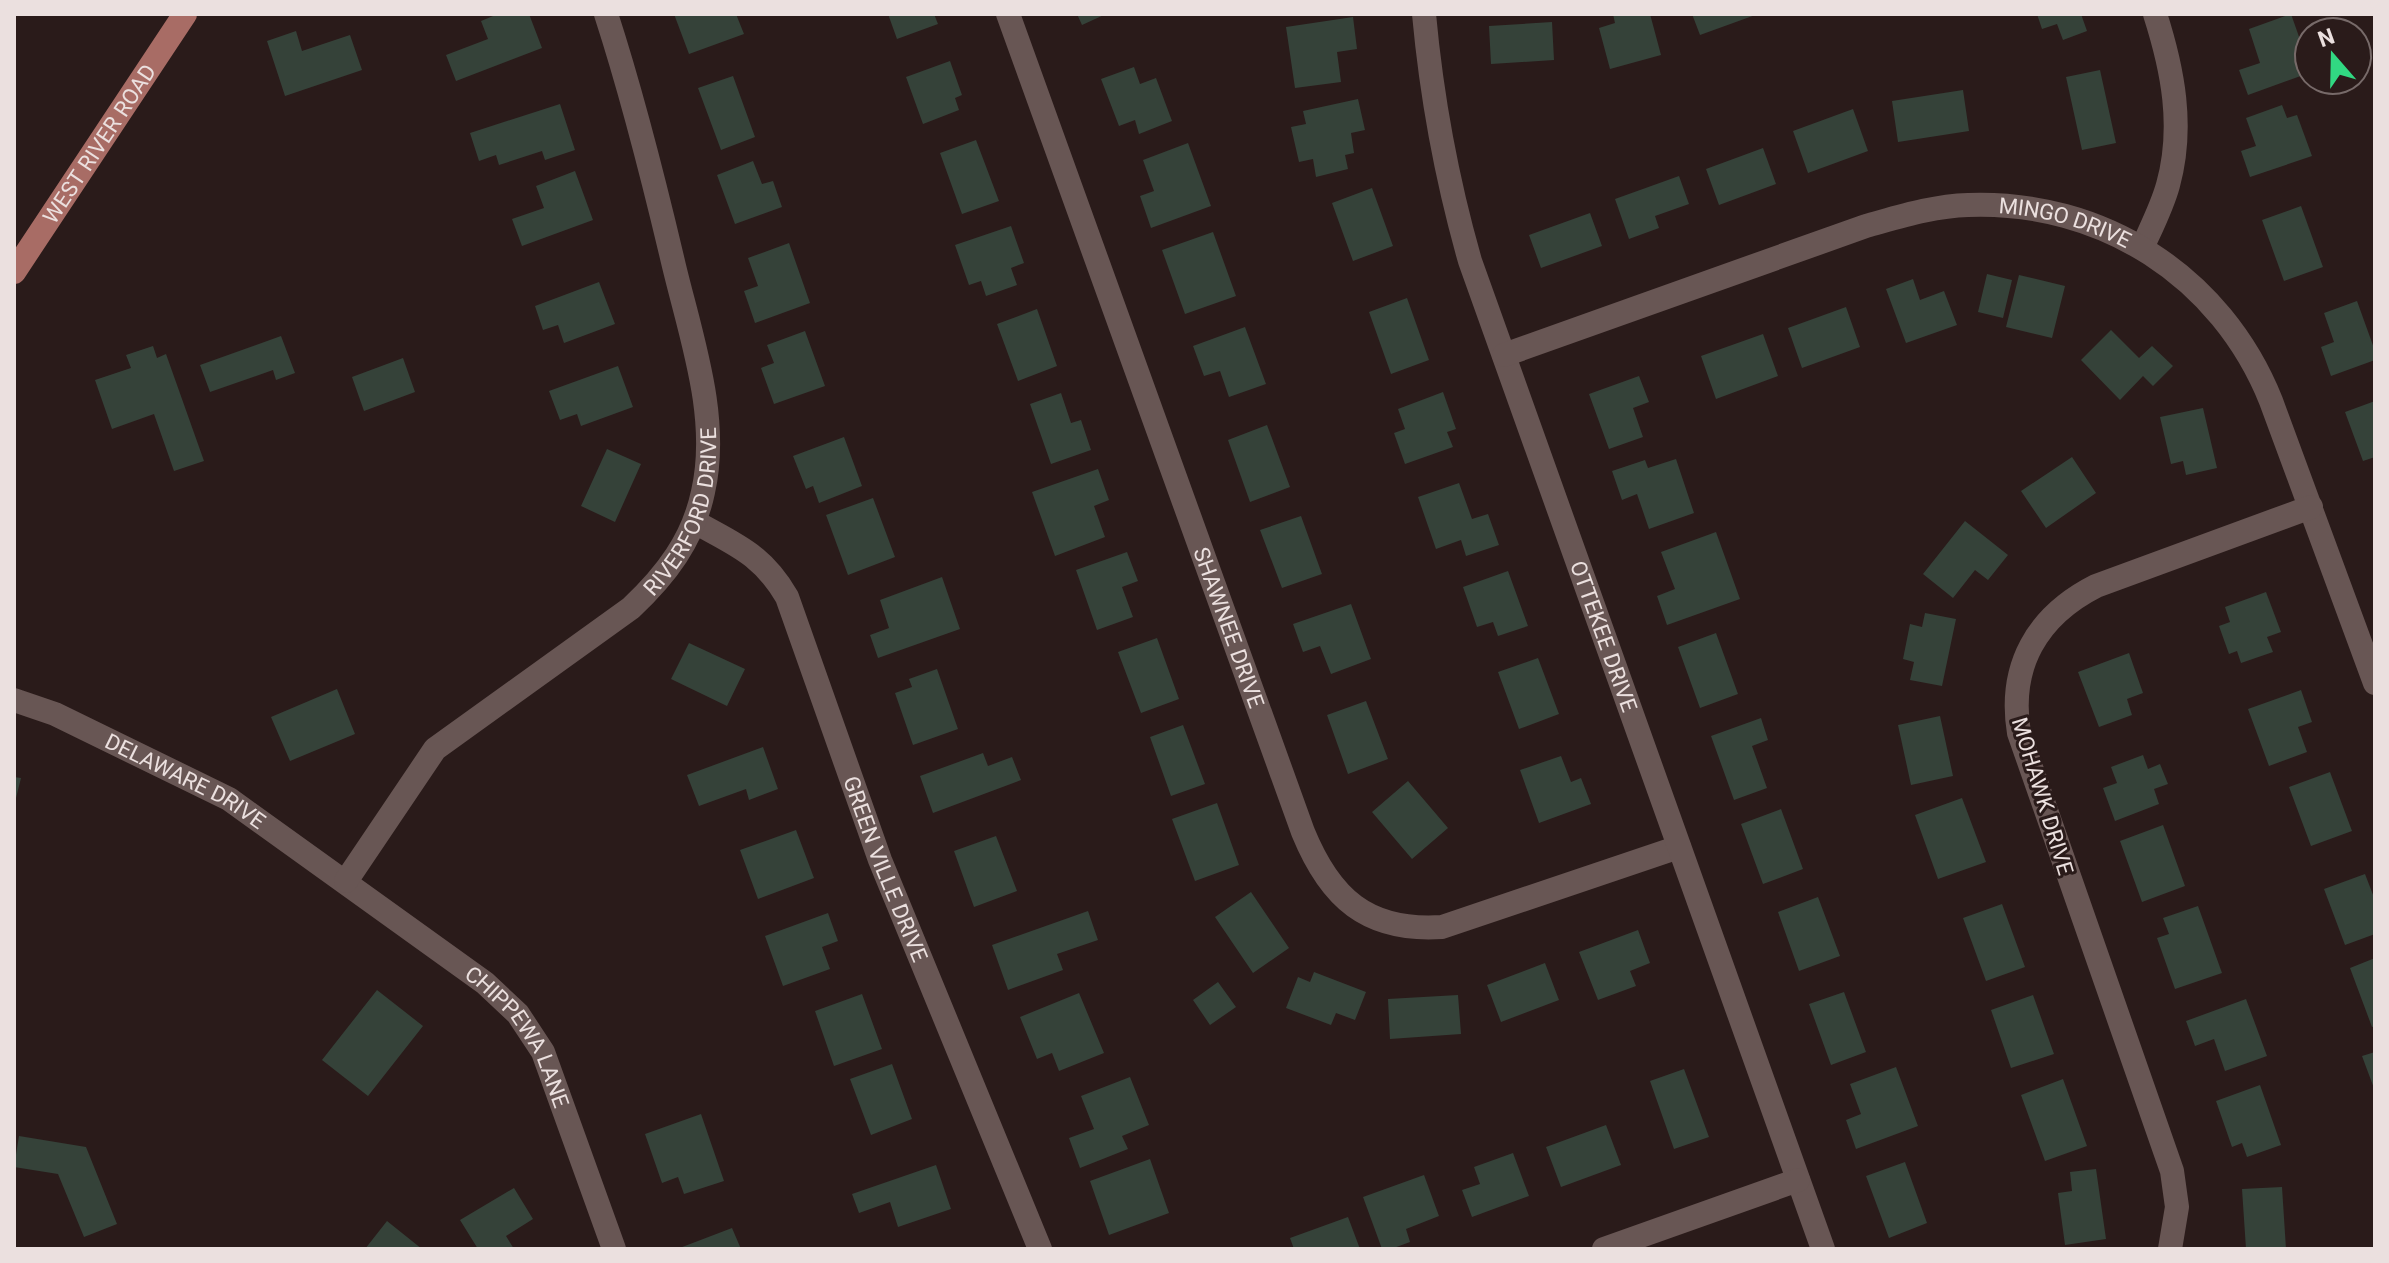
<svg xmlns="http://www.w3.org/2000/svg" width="2389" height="1263" font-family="Roboto,sans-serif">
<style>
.building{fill:#354239}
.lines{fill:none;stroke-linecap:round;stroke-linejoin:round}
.minor{stroke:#685654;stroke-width:24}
.major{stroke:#a86c65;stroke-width:24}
.labels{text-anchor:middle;stroke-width:6;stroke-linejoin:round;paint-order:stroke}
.street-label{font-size:22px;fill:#ebe0df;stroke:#2a1b1a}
</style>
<rect width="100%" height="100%" fill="#2a1b1a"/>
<path class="building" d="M498 14H529L542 48 456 81 446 55 488 39 481 21Z
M674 14H736L744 34 689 54Z
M888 14H934L938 24 897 39Z
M1077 14H1106L1082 25Z
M1613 14H1650L1661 55 1610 69 1599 28 1615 23Z
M1692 14H1758L1700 35Z
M2037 14H2081L2087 31 2063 40 2057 24 2042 29Z
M2291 14 2309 65V73L2248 95 2239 70 2260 63 2249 29Z
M1353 17 1357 49 1337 52 1341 82 1295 88 1286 27Z
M1552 22 1554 60 1491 64 1489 26Z
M296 31 302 51 350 35 362 70 285 96 267 41Z
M950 61 962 95 955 98 959 110 923 124 906 77Z
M1134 67 1140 84 1156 78 1172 121 1139 134 1135 120 1119 126 1101 79Z
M2100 70 2116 143 2082 150 2066 77Z
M733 76 755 137 721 150 698 88Z
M1963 90 1969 131 1898 142 1892 101Z
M1358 99 1365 130 1351 133 1354 153 1345 155 1348 169 1316 177 1313 159 1299 162 1291 127 1306 124 1303 111Z
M560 104 575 150 545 160 542 151 499 165 496 155 479 161 470 133Z
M2282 105 2287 118 2297 115 2312 156 2250 177 2241 151 2256 146 2246 118Z
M1853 109 1868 151 1808 173 1793 131Z
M976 140 999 201 962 214 940 153Z
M1188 143 1211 206 1151 228 1140 196 1154 191 1143 160Z
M1763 148 1776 184 1719 205 1706 169Z
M753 161 762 184 773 181 782 207 735 224 717 175Z
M575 171 593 220 522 246 512 219 544 208 536 186Z
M1679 176 1689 204 1655 216 1659 228 1629 239 1615 199Z
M1372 188 1393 246 1353 261 1332 203Z
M2301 206 2323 267 2284 281 2262 220Z
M1590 213 1602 246 1541 268 1529 235Z
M1011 226 1024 263 1011 268 1017 285 986 296 981 281 969 285 955 245Z
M1213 232 1236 296 1185 314 1162 250Z
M789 243 810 303 755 323 744 291 758 286 748 258Z
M1987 274 2012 280 2003 318 1978 312Z
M2019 275 2065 286 2052 338 2006 327Z
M1913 279 1920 300 1944 291 1957 325 1906 343 1886 289Z
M599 282 615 324 564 343 558 325 543 330 535 306Z
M1407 298 1429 360 1391 374 1369 312Z
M2357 301 2375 351V360L2331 376 2321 347 2334 342 2324 313Z
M1846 307 1860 347 1802 368 1788 328Z
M1037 309 1057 366 1018 381 997 324Z
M1245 327 1266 384 1229 397 1220 371 1204 376 1193 346Z
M2111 330 2139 358 2152 346 2173 366 2153 386 2143 376 2120 400 2081 360Z
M805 331 825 386 774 404 761 368 774 363 767 345Z
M1763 334 1778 376 1716 399 1701 356Z
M281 336 295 373 276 380 273 370 210 392 200 365Z
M153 346 157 358 166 354 204 461 174 471 154 414 112 429 95 380 131 368 126 355Z
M403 358 415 392 364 411 352 377Z
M618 366 633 407 581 426 577 414 560 420 549 391Z
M1639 376 1649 402 1633 408 1643 437 1609 449 1589 394Z
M1443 392 1456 429 1447 432 1453 447 1405 464 1394 433 1405 429 1398 409Z
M1061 393 1071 423 1081 420 1091 450 1051 464 1030 404Z
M2375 401V457L2363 461 2345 412Z
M2203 408 2217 468 2186 475 2183 461 2171 464 2160 417Z
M1267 425 1290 487 1250 502 1228 440Z
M844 437 862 486 819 503 813 486 806 489 793 456Z
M607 449 641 464 615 522 581 506Z
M2072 457 2096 493 2046 528 2021 491Z
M1676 459 1694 513 1649 529 1637 494 1622 500 1612 471 1645 460 1648 468Z
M1098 469 1109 500 1094 506 1105 537 1055 556 1032 492Z
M1459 483 1472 519 1488 514 1499 545 1466 556 1461 540 1436 549 1418 497Z
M873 498 895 557 848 575 826 515Z
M1301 516 1322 574 1282 588 1260 530Z
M1965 521 2008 555 1988 580 1975 570 1953 598 1923 574Z
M1716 532 1740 599 1667 625 1657 596 1675 589 1661 552Z
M1127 552 1138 581 1122 587 1133 617 1097 630 1076 570Z
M1508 571 1528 626 1498 636 1493 622 1477 627 1463 587Z
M942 577 960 629 878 658 870 635 889 628 880 600Z
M2266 592 2281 632 2267 637 2273 652 2241 663 2237 651 2229 654 2219 626 2230 622 2225 607Z
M1351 604 1371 659 1331 674 1320 646 1303 652 1293 624Z
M1925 613 1956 619 1942 686 1910 680 1914 662 1903 659 1910 624 1922 627Z
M1716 633 1738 694 1700 708 1678 647Z
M1157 638 1179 699 1141 713 1118 652Z
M689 643 745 669 727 706 671 679Z
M2129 653 2143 693 2127 699 2132 715 2099 727 2078 672Z
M1538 658 1559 714 1519 729 1498 672Z
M937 669 958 729 913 745 895 693 912 687 909 679Z
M337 689 355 734 290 761 271 717Z
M2301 690 2312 722 2298 727 2307 752 2269 766 2248 709Z
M1366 701 1388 759 1348 774 1327 715Z
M1940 716 1953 776 1911 785 1898 725Z
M1761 718 1768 740 1752 746 1767 788 1734 800 1711 736Z
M1183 725 1205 784 1171 796 1150 737Z
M763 747 778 789 749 800 746 789 699 806 687 775Z
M983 753 988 766 1012 757 1021 780 933 813 920 776Z
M2143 755 2148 769 2160 764 2168 784 2154 789 2159 804 2115 821 2103 788 2117 783 2111 767Z
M1561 756 1571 782 1581 778 1591 804 1539 823 1520 770Z
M2330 772 2352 831 2311 846 2289 787Z
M14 777 21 778 15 802 14 801Z
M1408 781 1448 828 1412 859 1372 812Z
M1962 798 1986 862 1938 879 1915 815Z
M1217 803 1239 865 1195 881 1172 819Z
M1781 809 1803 869 1763 884 1741 824Z
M2163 825 2185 886 2142 902 2120 841Z
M796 830 814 878 758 899 740 850Z
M996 836 1017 891 974 907 954 851Z
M2365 874 2375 900V934L2345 945 2324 889Z
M1251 892 1289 948 1253 973 1215 917Z
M1818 897 1840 956 1799 971 1778 912Z
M2002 904 2025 967 1986 981 1963 918Z
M2198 906 2222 973 2175 989 2157 938 2169 934 2163 918Z
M1088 911 1098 940 1057 954 1063 970 1008 990 992 945Z
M828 913 838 941 822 947 830 969 783 986 765 936Z
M1638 930 1650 963 1630 971 1636 986 1598 1000 1579 952Z
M2375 958V1026L2372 1027 2350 968Z
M1545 963 1559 1000 1501 1022 1487 985Z
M1314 972 1366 992 1355 1020 1336 1013 1331 1025 1286 1008 1298 977 1310 982Z
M1218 982 1236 1007 1210 1025 1193 1000Z
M377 990 423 1026 368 1096 322 1060Z
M1844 992 1866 1052 1831 1065 1809 1004Z
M1079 993 1104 1053 1059 1071 1052 1053 1037 1059 1020 1017Z
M862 994 882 1049 834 1066 815 1011Z
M1458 995 1461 1034 1390 1039 1388 999Z
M2033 995 2054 1054 2011 1068 1991 1010Z
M2246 999 2267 1056 2225 1071 2214 1039 2195 1046 2186 1021Z
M2375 1052V1091L2362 1056Z
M892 1064 912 1119 871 1135 850 1079Z
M1896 1067 1918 1126 1856 1149 1846 1120 1861 1114 1850 1084Z
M1684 1069 1709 1137 1674 1149 1650 1081Z
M1130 1077 1149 1125 1122 1136 1128 1149 1080 1168 1069 1138 1094 1129 1081 1096Z
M2063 1079 2087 1146 2045 1161 2021 1095Z
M2260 1085 2281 1145 2247 1157 2242 1143 2232 1147 2216 1101Z
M701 1114 724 1181 684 1194 678 1177 662 1183 645 1134Z
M1606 1125 1621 1165 1561 1187 1546 1147Z
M19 1136 86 1147 117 1224 84 1237 58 1174 14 1167Z
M1513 1153 1529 1196 1472 1217 1462 1190 1480 1184 1474 1167Z
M1150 1159 1169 1213 1109 1235 1090 1181Z
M1905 1162 1927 1223 1889 1238 1866 1176Z
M936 1165 951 1209 898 1227 890 1202 859 1213 852 1194Z
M2096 1169 2106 1239 2065 1245 2058 1193 2072 1191 2070 1172Z
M1424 1175 1439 1216 1406 1229 1410 1242 1391 1249H1382L1363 1197Z
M2282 1187 2286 1249H2246L2242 1189Z
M514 1188 533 1219 506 1236 514 1249H478L460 1220Z
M1348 1217 1360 1249H1294L1290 1238Z
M387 1221 422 1249H365Z
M732 1228 741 1249H677Z"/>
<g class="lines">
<g class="minor">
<path id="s1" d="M1008 14 1303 832C1330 898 1367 932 1442 927L1679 847"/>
<path id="s2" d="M1424 14C1432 101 1446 177 1470 261L1823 1249"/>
<path d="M2142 248C2151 228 2162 207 2168 185 2184 127 2173 70 2155 14"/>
<path id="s3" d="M1504 355 1866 226C1899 217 1933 206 1968 205 2102 200 2221 276 2271 401L2375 683"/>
<path id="s4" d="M695 522C736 545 762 554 787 597L880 860 1040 1249"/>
<path id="s5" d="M14 700 55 714 229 799 485 983 518 1014 543 1052 614 1249"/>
<path id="s6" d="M346 881 435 749 631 608C666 575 693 540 703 492 720 418 691 337 674 266 654 181 633 97 606 14"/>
<path d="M1604 1249 1798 1180"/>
<path d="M2170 1249 2177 1207 2172 1171 2019 733C2008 666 2037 616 2096 586L2311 507"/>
</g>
<path class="major" id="s7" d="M14 272 185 14"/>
</g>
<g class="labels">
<g class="street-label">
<text dy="8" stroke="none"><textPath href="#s7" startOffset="154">WEST RIVER ROAD</textPath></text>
<text dy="8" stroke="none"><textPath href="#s3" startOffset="588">MINGO DRIVE</textPath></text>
<text dy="8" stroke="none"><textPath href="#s6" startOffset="514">RIVERFORD DRIVE</textPath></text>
<text dy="8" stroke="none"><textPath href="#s1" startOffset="652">SHAWNEE DRIVE</textPath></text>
<text dy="8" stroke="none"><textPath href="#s2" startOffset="650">OTTEKEE DRIVE</textPath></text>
<text dy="8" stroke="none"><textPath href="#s5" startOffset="190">DELAWARE DRIVE</textPath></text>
<text transform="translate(2043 796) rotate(73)" y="8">MOHAWK DRIVE</text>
<text dy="8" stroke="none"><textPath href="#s4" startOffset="410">GREEN VILLE DRIVE</textPath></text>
<text dy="8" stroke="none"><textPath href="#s5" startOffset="616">CHIPPEWA LANE</textPath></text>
</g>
</g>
<rect width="2389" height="1263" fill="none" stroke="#ebe0df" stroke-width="32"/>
<g transform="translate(2333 56) rotate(340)"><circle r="38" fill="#2a1b1a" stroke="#776a69" stroke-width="2"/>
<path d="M0-6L14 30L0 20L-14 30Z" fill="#31d882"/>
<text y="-12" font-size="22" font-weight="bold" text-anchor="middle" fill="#ebe0df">N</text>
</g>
</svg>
